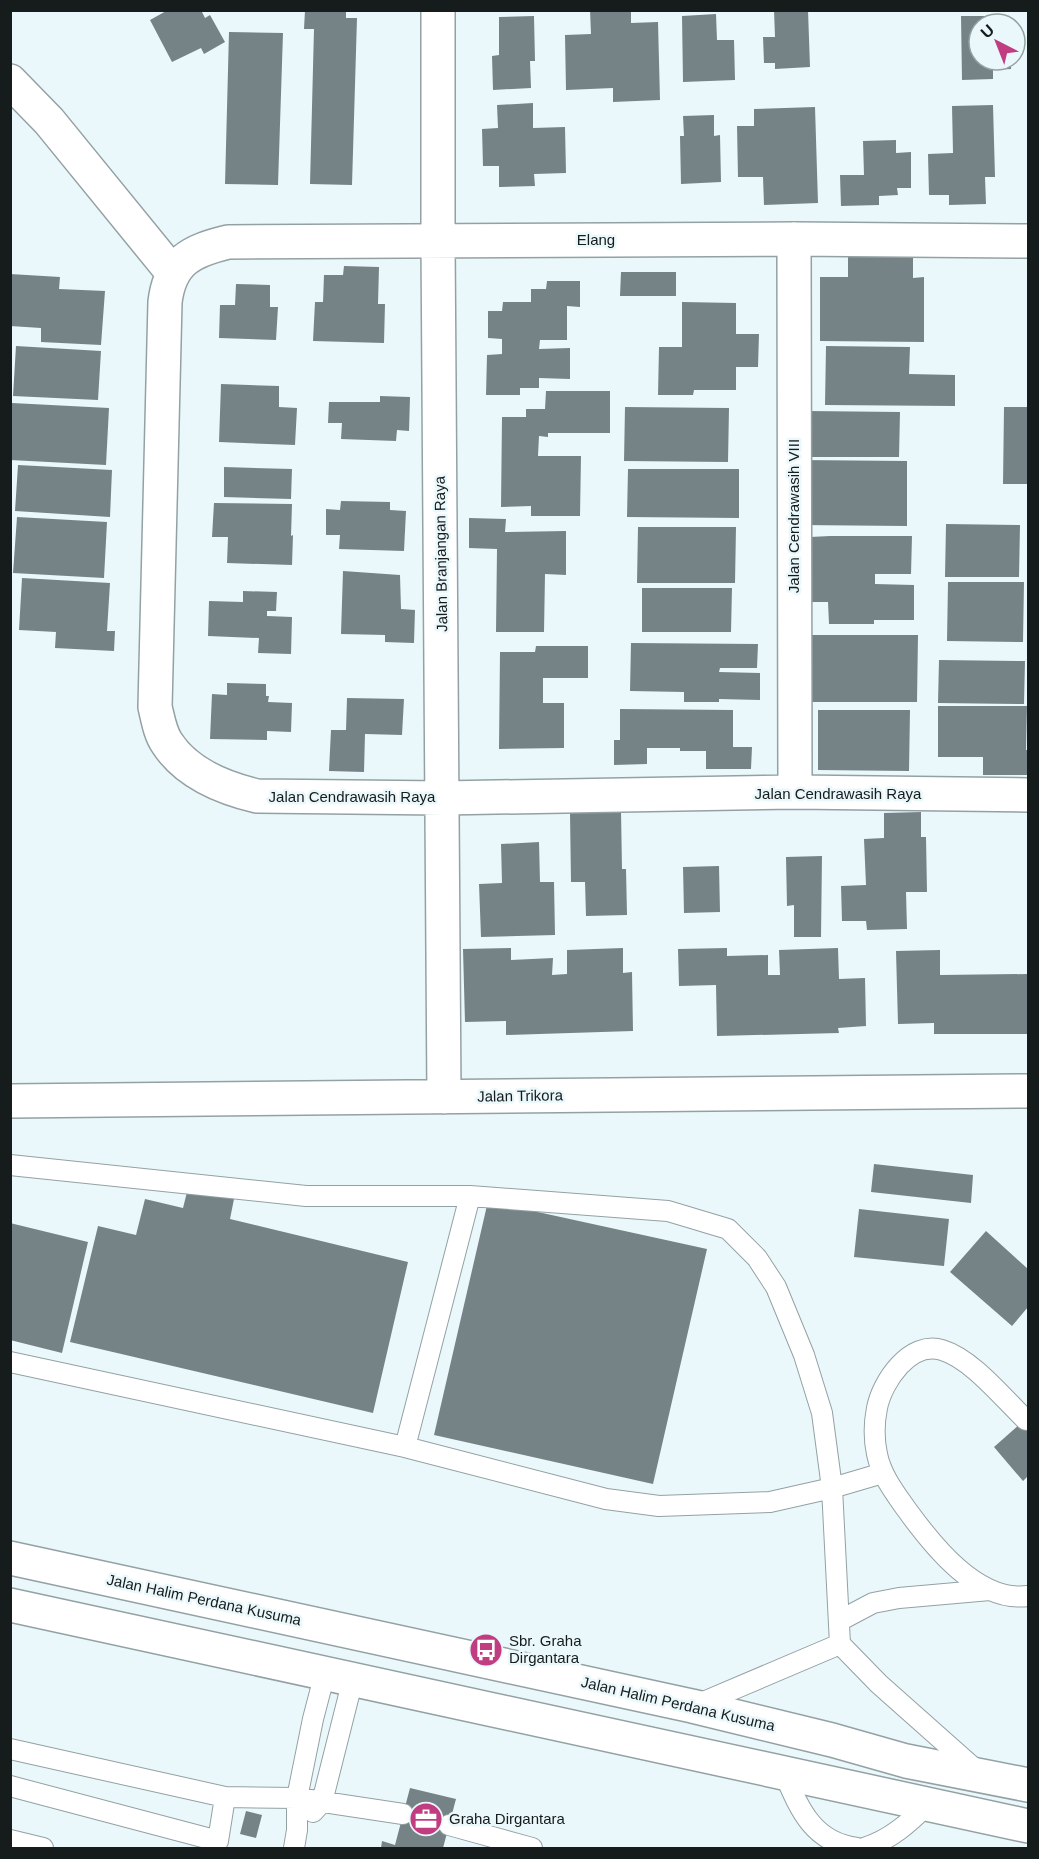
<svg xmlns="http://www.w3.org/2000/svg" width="1039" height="1859" font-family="Arial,sans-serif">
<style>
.building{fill:#768386}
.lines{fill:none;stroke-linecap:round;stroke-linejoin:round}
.lane-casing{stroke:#94a1a4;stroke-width:22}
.street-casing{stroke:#94a1a4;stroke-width:36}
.secondary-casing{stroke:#94a1a4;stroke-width:36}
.lane{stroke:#fff;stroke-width:20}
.street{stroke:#fff;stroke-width:33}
.secondary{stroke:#fff;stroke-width:33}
.labels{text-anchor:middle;stroke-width:5;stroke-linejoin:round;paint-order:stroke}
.street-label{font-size:15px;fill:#161b1c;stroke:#eaf8fc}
.poi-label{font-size:15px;fill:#161b1c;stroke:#eaf8fc;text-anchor:start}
</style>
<rect width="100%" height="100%" fill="#eaf8fc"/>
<path class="building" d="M168 10H201L205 18 210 15 225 42 204 54 201 48 172 62 150 20Z
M305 10H346V18H357L352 185 310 184 314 29H304Z
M590 10H631V23L658 22 660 100 613 102V88L566 90 565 35 591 34Z
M774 10H808L810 67 775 69V63H764L763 37H775Z
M716 14 717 40H734L735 80 683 82 682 16Z
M534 16 535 61H530L531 88 493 90 492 56 499 55V17Z
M961 16H992V24H979V60H1011V69L993 70V79L962 80Z
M229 32 283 33 278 185 225 184Z
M533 103V128L565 127 566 173 534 174 535 186 499 187V166H483L482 129 498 128 497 105Z
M993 105 995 177H985L986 204 949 205V195H929L928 154 953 153 952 106Z
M815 107 818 203 764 205 763 177H738L737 126H754V109Z
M714 115V136L720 135 721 182 681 184 680 136H684L683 116Z
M896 140V153L911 152V188H897L898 195 879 196V205L841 206 840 175H864L863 141Z
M848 255H913V278L924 277V342L820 341V277H848Z
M344 266 379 267 378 304H385L384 343 313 341 315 302H323L324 275H343Z
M621 272H676V296H620Z
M10 274 60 277 59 289 105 291 101 345 41 342V328L10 326Z
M547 281H580V307L567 306V340H540L539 349 570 348V379L539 378V388H520V395H486L487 355 502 354V339L488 338V311H502L503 302H531V289H546Z
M236 284 270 285V307H278L276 340 219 338 220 305H235Z
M682 302 736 303V334H759L758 367H736V390H694L693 395H658L659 347H682Z
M16 346 101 351 98 400 13 396Z
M826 346 910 347 909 374 955 375V406L825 405Z
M221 384 279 386V407L297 408 295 445 219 442Z
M546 391H610V433H548V437L539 436 538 456H581L580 516H531V506L501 507 502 417H526V409H545Z
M380 396 410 397 409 431 397 430 396 441 341 439 342 423H328L329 402H380Z
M12 403 109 408 106 465 10 460Z
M625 407 729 408 728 462 624 461Z
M1004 407H1028V484H1003Z
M808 411 900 412 899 457H808Z
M800 460 907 461V526L799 525Z
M18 465 112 470 110 517 15 511Z
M224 467 292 469 291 499 224 497Z
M628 469H739V518L627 517Z
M341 501 390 502V510L406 511 404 551 339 549 340 535H326V509L340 510Z
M214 503 292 504 291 536 293 535 292 565 227 563 228 537H212Z
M17 517 107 522 104 578 13 573Z
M469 518 506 519 505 532 566 531V575L545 574 544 632H496L497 549 469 548Z
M946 524 1020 525 1019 577H945Z
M638 527H736L735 583H637Z
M830 536H912L911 574H875V584L914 585V620H874V624H829L828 602H810V537Z
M343 571 400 575 401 609 415 610 414 643 385 642V635L341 634Z
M22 578 110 583 107 631H115L114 651 55 648 56 632 19 630Z
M948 582H1024L1023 642 947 641Z
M642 588H732L731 632H642Z
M243 591 277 592 276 611H267V616L292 617 291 654 258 653 259 638 208 636 209 601 243 602Z
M810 635H918L917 702H809Z
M631 643 758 644 757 668H720L719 672 760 673V700L719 699V702H684V692L630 691Z
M536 646H588V678H543V703H564V748L499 749 500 652H535Z
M939 660 1025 661 1024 704 938 703Z
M227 683 266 684V696H269L268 702 292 703 291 732 267 731V740L210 739 212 694 227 695Z
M347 698 404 699 402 735 365 734 364 772 329 771 331 730H346Z
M938 706H1027L1026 750H1028V775H983V757H938Z
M620 709 733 710V747H752L751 769H706V751H680V748H647V764L614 765V740H620Z
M818 710H910L909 771 818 770Z
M621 811 622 869H626L627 915 586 916 585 882H571L570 813Z
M921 812V837H926L927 892H906L907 929 867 930 866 921H842L841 886 866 885 864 839 884 838V813Z
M539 842 540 882H554L555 935 481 937 479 884 502 883 501 844Z
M822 856 821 937H794V905L787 906 786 857Z
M719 866 720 912 684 913 683 867Z
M511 948V960L553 958 552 975 567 974V950L623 948V973L632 972 633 1031 506 1035V1021L465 1022 463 949Z
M727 948V956L768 955V975H780L779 950 838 948 839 979 865 978 866 1026 838 1028 839 1033 717 1036 716 985 679 986 678 949Z
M940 950V975L1028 974V1034H934V1023L898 1024 896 951Z
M874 1164 973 1175 971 1203 871 1192Z
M188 1188 234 1199 230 1219 408 1262 373 1413 70 1342 98 1226 136 1235 145 1199 183 1208Z
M488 1201 707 1249 653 1484 434 1435Z
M859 1209 949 1219 944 1266 854 1257Z
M10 1223 88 1242 62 1353 10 1340Z
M986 1231 1028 1269V1307L1012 1326 950 1272Z
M1028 1417V1476L1023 1481 994 1447Z
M410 1788 456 1799 443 1848H381L382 1841 395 1845Z
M246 1811 262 1815 256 1838 240 1834Z"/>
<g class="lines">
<defs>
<path id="lane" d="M10 1165 306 1196H470L668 1211 728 1229 757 1258 776 1287 804 1355 822 1413 832 1488 840 1644 879 1684 977 1771
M10 1362 405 1447 606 1499 659 1506 770 1502 832 1488 883 1473
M1026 1420C1003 1398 972 1359 942 1350 910 1340 882 1382 877 1408 874 1423 874 1440 877 1454 881 1475 895 1493 907 1510 933 1546 978 1603 1028 1596
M405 1447 470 1196
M839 1621 873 1603 899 1598 990 1590
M694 1706 840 1644
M10 1749 225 1797 297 1798 403 1814
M784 1773C800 1810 813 1842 857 1848
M10 1786 218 1841
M313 1812 322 1802 353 1679
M449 1825 532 1848
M10 1840 43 1848
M214 1848 218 1841 225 1797
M294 1848 297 1830V1798L313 1719 325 1673
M864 1848C890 1840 909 1823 928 1804"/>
<path id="street" d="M438 10V241L444 1097
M10 81 49 121 172 272
M794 239 795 792
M1028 241 794 239 228 242C191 251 170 261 165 302L155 707C158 719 160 733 167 743 187 774 223 788 257 796L443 798 795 792 1028 795
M10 1101 1028 1091"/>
<path id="secondary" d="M10 1558 692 1706 832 1740 906 1761 1028 1785
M10 1605 1028 1826"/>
</defs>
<use href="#lane" class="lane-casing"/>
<use href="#street" class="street-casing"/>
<use href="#secondary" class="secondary-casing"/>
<use href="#lane" class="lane"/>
<use href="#street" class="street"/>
<use href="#secondary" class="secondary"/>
</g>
<defs>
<symbol id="bus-disc" viewBox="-11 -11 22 22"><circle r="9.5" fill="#c13d82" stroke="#eaf8fc"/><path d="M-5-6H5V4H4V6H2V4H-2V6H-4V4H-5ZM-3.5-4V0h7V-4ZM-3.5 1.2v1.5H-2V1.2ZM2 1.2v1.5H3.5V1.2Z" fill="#fff"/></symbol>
<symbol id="office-disc" viewBox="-11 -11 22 22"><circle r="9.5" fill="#c13d82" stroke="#eaf8fc"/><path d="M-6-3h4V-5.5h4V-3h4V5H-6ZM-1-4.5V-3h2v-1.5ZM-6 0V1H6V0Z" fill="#fff"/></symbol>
</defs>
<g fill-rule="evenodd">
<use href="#bus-disc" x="467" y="1631" width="38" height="38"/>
<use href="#office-disc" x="407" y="1800" width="38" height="38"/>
</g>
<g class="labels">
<g class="street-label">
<text x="596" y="245">Elang</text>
<text transform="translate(794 516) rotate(-90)" y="5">Jalan Cendrawasih VIII</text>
<text transform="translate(441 554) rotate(-91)" y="5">Jalan Branjangan Raya</text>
<text x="838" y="799">Jalan Cendrawasih Raya</text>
<text x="352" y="802">Jalan Cendrawasih Raya</text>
<text transform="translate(520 1096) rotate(-1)" y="5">Jalan Trikora</text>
<text transform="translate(204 1600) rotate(12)" y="5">Jalan Halim Perdana Kusuma</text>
<text transform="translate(678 1704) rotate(13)" y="5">Jalan Halim Perdana Kusuma</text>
</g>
<g class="poi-label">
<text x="509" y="1646">Sbr. Graha<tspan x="509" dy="17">Dirgantara</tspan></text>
<text x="449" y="1824">Graha Dirgantara</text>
</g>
</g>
<rect width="1039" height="1859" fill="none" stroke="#161b1c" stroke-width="24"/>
<g transform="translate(997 42) rotate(318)"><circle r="28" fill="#eaf8fc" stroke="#95a0a2" stroke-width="1.5"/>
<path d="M0-4.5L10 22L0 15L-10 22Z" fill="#c13d82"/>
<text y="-9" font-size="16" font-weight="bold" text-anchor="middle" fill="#161b1c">U</text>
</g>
</svg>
